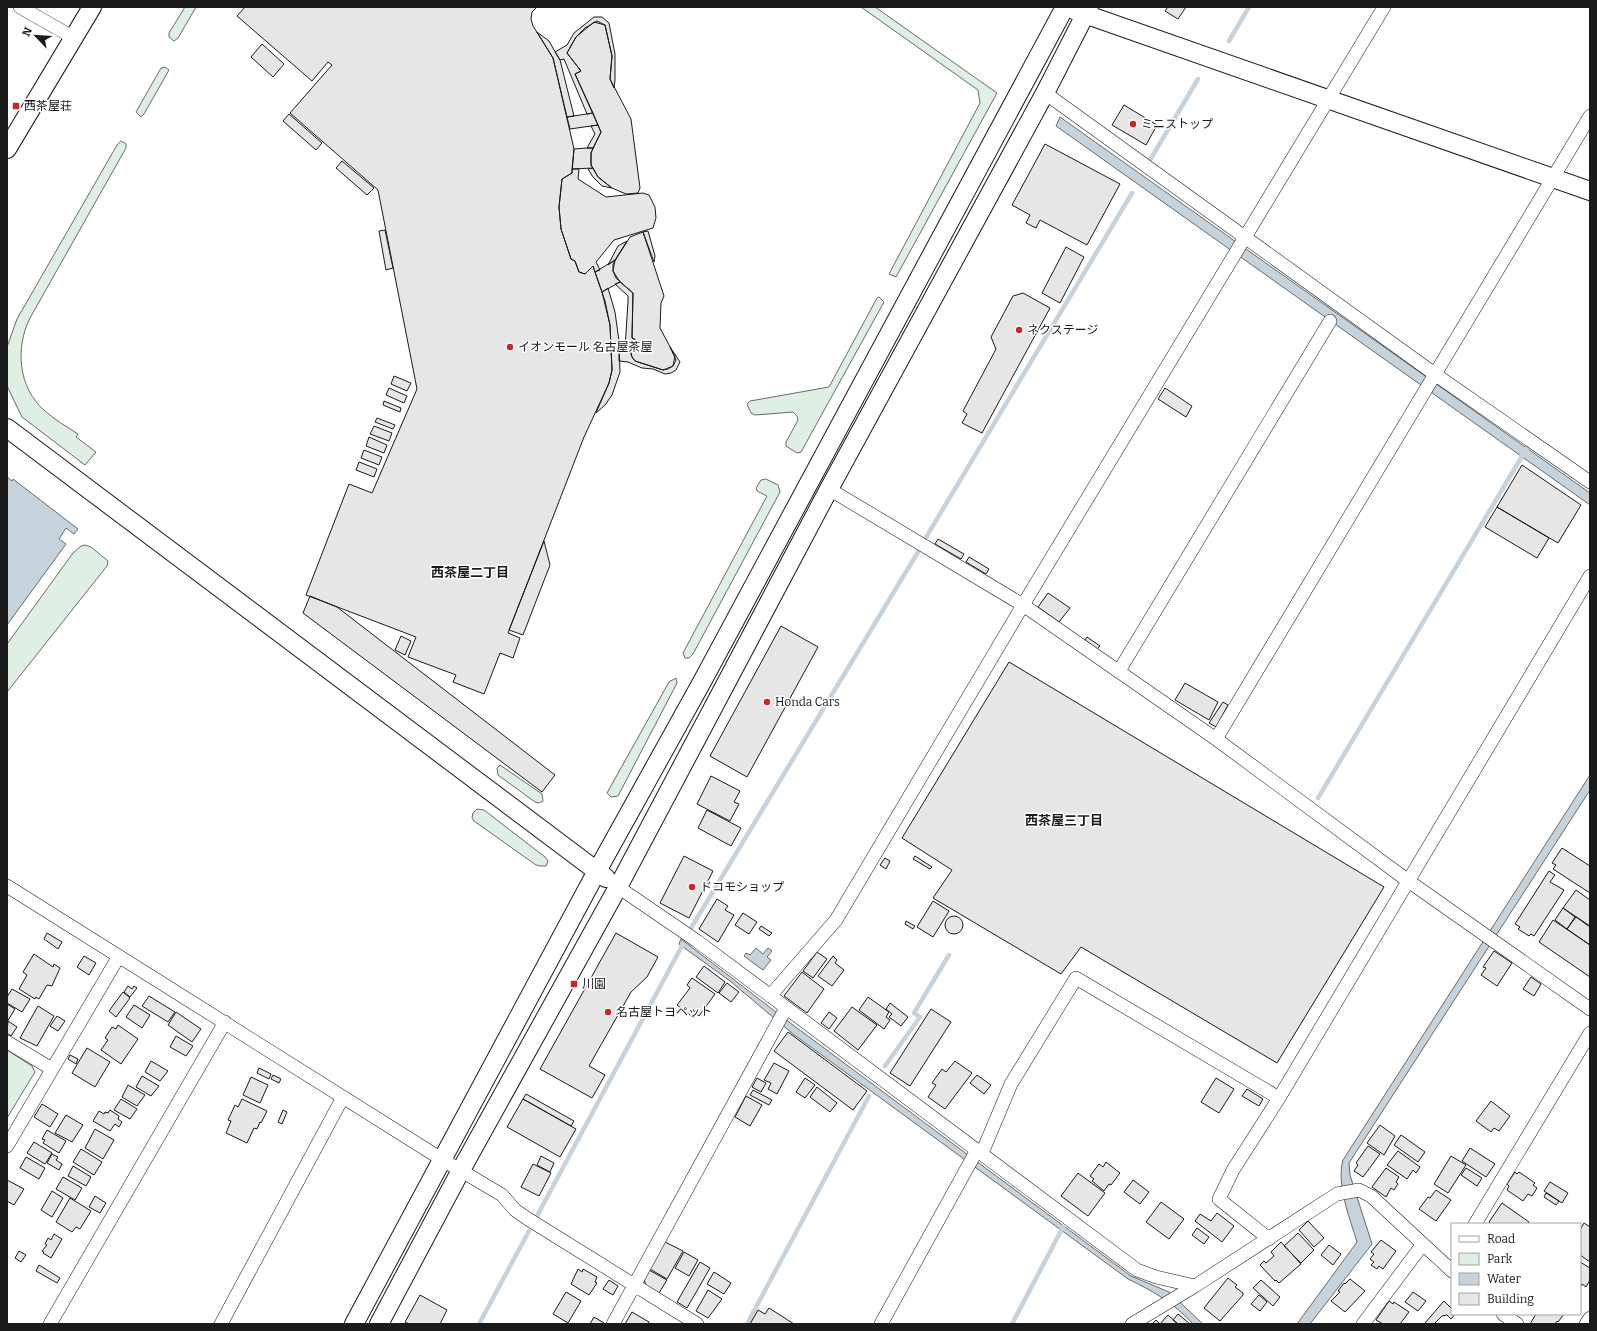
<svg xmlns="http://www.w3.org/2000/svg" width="1597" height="1331" font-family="Bitter,'Noto Sans JP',serif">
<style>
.green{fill:#e0efe3;stroke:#6a6a6a}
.water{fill:#c6d2dc;stroke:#6a6a6a}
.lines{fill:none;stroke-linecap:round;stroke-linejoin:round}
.stream{stroke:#c6d2dc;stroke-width:4.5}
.building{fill:#e6e6e6;stroke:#1a1a1a}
.street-casing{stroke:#1a1a1a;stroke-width:14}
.secondary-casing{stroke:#1a1a1a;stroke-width:20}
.street{stroke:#fff;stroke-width:13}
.secondary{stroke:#fff;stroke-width:18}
.poi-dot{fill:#c62828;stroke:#fff;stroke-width:1.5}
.labels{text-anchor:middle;stroke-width:3;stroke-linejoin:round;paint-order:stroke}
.poi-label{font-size:12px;fill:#1a1a1a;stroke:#fff;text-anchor:start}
.neighbourhood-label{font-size:13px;font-weight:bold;fill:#1a1a1a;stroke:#fff}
</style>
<rect width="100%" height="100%" fill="#fff"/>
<path class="green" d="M185 7H196L178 38 174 41 169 37V33Z
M861 7H875L997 93 896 277 889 274 980 103 978 90Z
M165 67 169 70 144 114 141 117 136 112 161 68Z
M121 141 126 144V148L30 318C15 348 18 388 45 411 55 420 67 427 78 434L76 437 96 452 85 465 22 417 7 386V347L17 319 117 145Z
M879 297 884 302 801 452 797 453 786 446V442L798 420 797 416 793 412 755 415 751 413 747 404 750 401 829 387 877 298Z
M766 479 778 485 780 492 693 654 689 658H685L683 653 767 496 757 491 756 488 761 480Z
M85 545 91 547 108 561 107 566 7 692V644L73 553 81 546Z
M676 678 677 683 618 796 611 797 607 793 669 682Z
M500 765 542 794 543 801 539 803 535 802 498 775 497 768Z
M477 809 484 810 545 857 548 861 546 866H541L536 865 474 821 472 818 473 813Z
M7 1050 32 1066 35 1072 7 1118Z"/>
<path class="water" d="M1060 117 1590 493V505L1056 126Z
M7 477 12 481 13 479 78 529 74 534 66 528 59 539 66 544 7 625Z
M1590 775V790L1349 1163 1350 1175 1372 1244 1310 1324H1297L1357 1242C1350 1219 1336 1184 1343 1160Z
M681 939 789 1022 1131 1276 1169 1292 1203 1324H1193C1174 1303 1153 1291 1128 1279L793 1034 730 981 679 944Z
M756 948 763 954 768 948 772 951 767 957 771 960 763 970 744 956 746 953 750 955Z"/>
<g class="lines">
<path class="stream" d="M1229 41 1249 7
M1150 160 1198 79
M925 539 1132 193
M1318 798 1527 448
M691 928 918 552
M885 1066 920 1017 914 1013 949 955
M537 1216 683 944
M479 1324 529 1231
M747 1324 869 1096
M1012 1324 1063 1227"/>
</g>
<path class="building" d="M245 7H537L532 12 531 19 533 26 553 58 574 149 572 173 562 179 559 207 561 229 571 259 575 261 579 272 585 274 593 266 595 272 605 301 610 325 612 370 609 383 584 437 508 633 520 638 513 658 500 653 484 694 453 682 456 675 408 657 416 637 306 595 349 484 372 493 417 389 378 190 290 113 332 65 328 62 312 81 237 16Z
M1168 7H1186L1178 19 1165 11Z
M594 17H602L609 23 615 54V80L614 88 610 79 612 56 605 25 594 22 576 37 567 53 581 71 575 74 593 113 587 114 564 59 560 60 555 52 567 45 574 33Z
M597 21 605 25 612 56 610 79 631 119 640 188 638 193 626 194 612 188 598 177 591 165V153L601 132 575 74 581 71 567 53 576 37 585 28Z
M537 32 549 41 560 60 574 116 567 117 553 58Z
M262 44 284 64 273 77 251 57Z
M1124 105 1157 125 1146 145 1112 125Z
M593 113 598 125 570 129 567 117Z
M289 114 322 143 316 150 283 121Z
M598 125 601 132 593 148H587L595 134 591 126Z
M1045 144 1120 184 1087 245 1040 220 1036 228 1026 223 1030 215 1012 205Z
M587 148H593L591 153V165L593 168 572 169 574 149Z
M342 161 374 188 367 195 336 168Z
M593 168 598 177 612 188 602 186 593 177 588 169Z
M572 169H579L578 179 606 197 643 193 649 195 655 207 656 218 653 228 614 240 596 262 600 270 595 272 593 266 585 274 579 272 575 261 571 259 561 229 559 207 562 179 572 173Z
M385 230 393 268 386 270 379 231Z
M648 231 655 256 654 262 643 232Z
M643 232 664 296 661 303 660 328 675 356 673 366 663 370 635 361 632 357 630 350 636 340 632 338 633 293 616 278 613 271V264L630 237Z
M627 241 615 260 608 265 618 246Z
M1066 247 1084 257 1060 303 1042 293Z
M615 260 613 271 620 282 602 292 595 272Z
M620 282 633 293 632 338 636 340 630 350 632 357 635 361 663 370 668 369 673 366 676 360 670 347 680 362 676 370 671 373 665 374 653 369 642 368 628 362 619 361V353L625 349 628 301V296L615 284Z
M608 288 615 312 619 341 620 372 612 395 605 405 596 413 609 383 612 370 610 325 602 292Z
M1023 293 1050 308 982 433 962 423 967 414 963 411 996 349 991 337 1013 296Z
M394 376 411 383 407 391 391 384Z
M389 388 407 396 404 403 386 395Z
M1165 388 1192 406 1186 417 1158 399Z
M384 401 401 408 400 412 383 405Z
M377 418 395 425 393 429 375 422Z
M374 426 392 433 389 441 370 434Z
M369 437 387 445 384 453 366 446Z
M364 450 382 457 379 465 361 458Z
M359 462 377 469 374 477 356 470Z
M1522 465 1581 505 1558 543 1497 507Z
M1497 507 1549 538 1537 558 1485 527Z
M938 539 964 554 961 559 935 544Z
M544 541 550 565 523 635 509 630Z
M969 557 989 569 986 574 966 562Z
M1048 593 1070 608 1059 622 1038 607Z
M310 596 337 607 555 775 542 792 303 613Z
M781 626 818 647 747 777 710 756Z
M401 636 411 641 405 655 395 650Z
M1087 637 1100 646 1097 649 1085 640Z
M1009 662 1384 887 1277 1063 1081 947 1061 974 933 898 952 870 902 838Z
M1185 683 1218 702 1209 720 1175 700Z
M1223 702 1228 705 1216 727 1209 723Z
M711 776 740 791 734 802 739 804 730 821 697 804Z
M707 810 741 828 731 846 698 828Z
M1562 848 1590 866V893L1553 869 1556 865 1552 863Z
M684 856 713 871 689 918 660 903Z
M915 856 932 867 930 869 913 859Z
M885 858 890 861 886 869 880 865Z
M1549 871 1555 875 1550 882 1564 890 1534 936 1531 934 1529 936 1518 929 1520 927 1515 924Z
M1576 890 1590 900V926L1563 908Z
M717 899 728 906 725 910 734 915 718 942 699 929Z
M933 901 949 911 933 937 917 927Z
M1563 908 1575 917 1567 929 1555 920Z
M743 913 757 922 749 934 735 925Z
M945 925a9 9 0 1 1 18 0a9 9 0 1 1-18 0Z
M1576 917 1590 927V945L1567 929Z
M1553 920 1590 945V977L1539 942Z
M906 921 915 926 913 929 905 924Z
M761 926 772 933 769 936 759 929Z
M47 933 62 942 58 949 44 939Z
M616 933 658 957 647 977 631 992 589 1066 605 1075 592 1098 540 1069Z
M1494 951 1512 963 1497 986 1481 975 1486 968 1483 967Z
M817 952 827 959 813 978 803 971Z
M34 954 53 967 54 964 60 968 52 986 47 985 39 999 36 997 35 999 19 989 27 975 23 972Z
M84 956 96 963 89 975 77 967Z
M833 956 837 960 835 963 844 970 832 986 818 976Z
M704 966 725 982 718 993 696 977Z
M802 972 824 989 807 1013 784 996Z
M1531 977 1541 984 1534 996 1523 989Z
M692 978 715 994 699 1016 696 1014 694 1018 677 1005 690 988 687 985Z
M727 983 739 992 731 1002 719 993Z
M128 986 132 989 134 986 137 988 130 997 124 992Z
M12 989 30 999 22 1012 7 1003V997Z
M123 992 130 998 116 1017 109 1011Z
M149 996 175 1012 168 1022 142 1006Z
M868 997 889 1012 886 1017 890 1020 884 1029 859 1010Z
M890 1003 908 1017 901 1026 889 1017 892 1014 886 1009Z
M7 1004 15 1009 7 1022Z
M134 1005 150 1015 142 1028 126 1017Z
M38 1006 54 1016 37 1046 20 1038Z
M852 1007 877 1025 858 1050 834 1031Z
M931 1009 951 1022 910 1086 890 1073Z
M176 1012 201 1029 192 1042 168 1025Z
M829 1012 837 1018 829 1029 821 1023Z
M57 1016 65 1021 58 1031 50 1026Z
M8 1021 17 1027 11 1036 7 1033Z
M118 1025 138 1039 121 1064 101 1050 108 1040 105 1038 112 1027 116 1029Z
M788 1032 867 1091 853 1110 774 1051Z
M176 1036 193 1046 186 1056 170 1047Z
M87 1048 110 1062 95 1087 72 1073Z
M70 1055 78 1059 76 1064 68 1059Z
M151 1061 168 1071 160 1081 145 1072Z
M955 1061 972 1073 945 1109 928 1097 936 1085 932 1083 942 1069 946 1072Z
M774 1063 789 1071 777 1094 768 1089 771 1083 764 1080Z
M259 1068 271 1074 269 1079 257 1073Z
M273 1075 281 1079 279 1083 271 1079Z
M977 1075 991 1085 984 1094 970 1083Z
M142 1076 159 1086 151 1096 136 1087Z
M251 1077 268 1085 260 1103 243 1095Z
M757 1078 766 1083 761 1092 752 1087Z
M805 1078 815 1085 805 1098 796 1092Z
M1216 1078 1234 1089 1219 1113 1201 1102Z
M128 1085 145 1095 137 1106 122 1097Z
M817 1087 837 1103 830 1112 810 1097Z
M1247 1089 1263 1099 1259 1106 1242 1096Z
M753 1090 772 1100 769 1105 750 1095Z
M526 1094 574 1121 571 1126 523 1099Z
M746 1096 762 1105 750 1126 735 1117Z
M121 1099 137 1109 130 1119 114 1110Z
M242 1099 267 1111 261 1123 260 1122 257 1129 254 1128 247 1143 226 1133 231 1121 228 1120 235 1105 238 1107Z
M523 1099 576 1129 560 1157 507 1127Z
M1491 1101 1510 1116 1499 1131 1494 1128 1491 1132 1476 1121Z
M42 1104 58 1114 50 1127 34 1117Z
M110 1110 119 1116 118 1119 122 1122 119 1127 115 1124 110 1131 93 1121 99 1111 104 1114 105 1112 108 1113Z
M283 1110 287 1112 282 1124 278 1122Z
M66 1115 83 1125 72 1142 55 1133Z
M1380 1125 1395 1136 1384 1155 1367 1143Z
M95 1129 114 1140 103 1159 85 1148Z
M47 1130 66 1141 59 1153 43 1143 45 1140 42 1139Z
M1401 1135 1425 1152 1418 1162 1394 1145Z
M34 1142 52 1153 45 1164 27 1153Z
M1368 1146 1380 1154 1363 1177 1354 1171 1358 1165 1356 1163Z
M1470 1148 1495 1164 1486 1177 1462 1161Z
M81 1149 102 1162 94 1175 73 1162Z
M1398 1151 1420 1167 1416 1173 1413 1170 1407 1179 1387 1165Z
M52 1154 58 1157 56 1160 62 1164 59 1170 47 1163Z
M541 1156 554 1163 550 1172 537 1165Z
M1451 1156 1466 1165 1448 1193 1434 1184Z
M26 1157 45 1168 39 1179 20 1168Z
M1106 1162 1120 1173 1111 1185 1109 1184 1104 1191 1092 1181 1094 1179 1090 1176 1099 1164 1103 1167Z
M533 1164 551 1173 539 1196 521 1187Z
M73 1166 91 1177 86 1186 68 1176Z
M1386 1168 1399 1177 1396 1182 1398 1184 1394 1190 1391 1188 1386 1197 1372 1187Z
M1466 1168 1482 1178 1477 1186 1461 1175Z
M1515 1172 1517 1174 1519 1172 1535 1183 1533 1185 1537 1188 1532 1196 1528 1194 1523 1201 1507 1190 1509 1186 1507 1184Z
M1078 1173 1105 1193 1088 1216 1061 1196Z
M63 1177 82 1188 75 1200 56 1189Z
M7 1180 24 1189 14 1205 7 1201Z
M1133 1180 1149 1192 1140 1204 1124 1192Z
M1550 1182 1568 1193 1562 1203 1544 1191Z
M1436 1190 1451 1200 1436 1221 1419 1209 1428 1197 1430 1198Z
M52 1191 63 1198 52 1217 41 1210Z
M1546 1193 1559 1201 1556 1205 1544 1197Z
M95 1196 106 1203 100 1213 89 1207Z
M70 1198 91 1211 80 1229 76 1227 72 1232 56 1222Z
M1161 1202 1184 1219 1169 1239 1146 1222Z
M1502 1203 1529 1222 1528 1224H1491L1489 1222Z
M1217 1213 1234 1226 1222 1242 1195 1221 1200 1214 1211 1221Z
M1308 1221 1324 1238 1314 1247 1299 1230Z
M1584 1223 1590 1227V1262L1580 1255V1230Z
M1197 1228 1209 1237 1204 1244 1192 1235Z
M1298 1233 1314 1250 1301 1263 1284 1246Z
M54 1234 62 1239 51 1258 43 1253 44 1252 42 1251 47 1245 45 1244 48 1238 51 1240Z
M1381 1240 1396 1251 1383 1269 1379 1266 1377 1269 1371 1265 1374 1262 1370 1259 1374 1254 1371 1252Z
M665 1242 683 1251 667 1279 650 1269Z
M1281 1242 1301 1264 1279 1283 1276 1280 1275 1281 1260 1265 1264 1261 1266 1263 1274 1256 1271 1252Z
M1329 1245 1341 1254 1333 1265 1321 1255Z
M19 1251 26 1255 21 1262 15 1258Z
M684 1252 698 1260 689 1276 675 1268Z
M700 1262 710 1268 687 1308 677 1302Z
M1580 1262 1590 1268V1280L1586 1287 1582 1284 1580 1288Z
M39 1265 60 1278 57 1283 36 1271Z
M578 1269 582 1272 583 1269 597 1277 595 1282 597 1283 589 1295 571 1284Z
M649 1270 667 1280 659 1293 646 1286 644 1279Z
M714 1272 731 1283 724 1294 707 1284Z
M1228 1278 1237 1285 1235 1287 1243 1293V1295L1220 1321 1204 1308Z
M1350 1279 1365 1291 1345 1312 1331 1301 1340 1292 1338 1291 1344 1283 1345 1284Z
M609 1280 618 1286 613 1295 603 1289Z
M1261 1280 1280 1297 1273 1306 1253 1288Z
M708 1290 722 1299 708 1318 696 1311Z
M566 1292 581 1301 568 1323 553 1314Z
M1413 1292 1426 1301 1418 1311 1405 1302Z
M420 1295 447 1310 440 1324H409L405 1322Z
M1259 1295 1267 1302 1260 1311 1251 1304Z
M1389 1301 1393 1304 1394 1302 1409 1312 1400 1324H1383L1376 1320Z
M1444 1301 1452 1309V1314H1455L1451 1319 1447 1315 1442 1316 1434 1324H1426L1425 1323Z
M769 1308 794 1324H750L758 1310 765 1314Z
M632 1312 649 1322 648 1324H625Z
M1178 1314 1190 1324H1178L1173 1320Z
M1536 1314H1564L1558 1322 1557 1321 1555 1324H1530Z
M1168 1315 1178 1324H1152L1156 1320 1160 1324Z
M594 1317 604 1323V1324H590Z"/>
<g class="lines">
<defs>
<path id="street" d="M20 7 74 38
M1045 93 1436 375 1590 482
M829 489 1023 605 1216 739 1407 880 1590 1009
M1119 671 1330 321
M1216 739 1590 116
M7 886 443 1160 502 1195 515 1210 528 1219 697 1324
M618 887 697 941 1137 1270 1156 1277 1195 1286
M770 996 836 920 1023 605 1384 7
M7 1042 52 1069
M7 1146 119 956
M982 1153 1011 1084 1076 978 1279 1098
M1475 1224 1590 1033
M1269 1239 1219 1199 1233 1170 1279 1098 1590 576
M1503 1314 1517 1324
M50 1324 225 1022
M221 1324 343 1097
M613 1324 786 1008
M881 1324 977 1150
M1132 1324 1195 1286 1337 1194 1359 1190 1371 1196 1452 1271
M1363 1324 1423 1244
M1586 1324 1590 1318"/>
<path id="secondary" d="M1076 11 1590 191
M7 149 92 7
M7 428 606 878
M354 1324 597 871 703 680 1065 7
M379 1324 461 1170 618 887 829 489 1045 93 1089 7"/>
</defs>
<use href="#street" class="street-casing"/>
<use href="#secondary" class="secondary-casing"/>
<use href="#street" class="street"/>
<use href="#secondary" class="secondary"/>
</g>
<g class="poi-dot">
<rect x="12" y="102" width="8" height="8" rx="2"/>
<circle cx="1133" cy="124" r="4"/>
<circle cx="1019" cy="330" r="4"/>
<circle cx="510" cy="347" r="4"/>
<circle cx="767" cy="702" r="4"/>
<circle cx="692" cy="887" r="4"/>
<rect x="570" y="980" width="8" height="8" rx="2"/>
<circle cx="608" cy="1012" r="4"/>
</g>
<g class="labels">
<g class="poi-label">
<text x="24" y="110">西茶屋荘</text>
<text x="1141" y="128">ミニストップ</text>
<text x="1027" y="334">ネクステージ</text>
<text x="518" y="351">イオンモール 名古屋茶屋</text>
<text x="775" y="706">Honda Cars</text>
<text x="700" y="891">ドコモショップ</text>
<text x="582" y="988">川園</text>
<text x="616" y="1016">名古屋トヨペット</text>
</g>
<g class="neighbourhood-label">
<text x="470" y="577">西茶屋二丁目</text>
<text x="1064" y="825">西茶屋三丁目</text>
</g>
</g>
<rect width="1597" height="1331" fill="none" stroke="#1a1a1a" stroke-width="16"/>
<rect x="1451" y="1223" width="130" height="92" fill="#ffffff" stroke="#a3a3a3"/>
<rect x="1459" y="1236" width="20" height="6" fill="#ffffff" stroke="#a3a3a3"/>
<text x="1487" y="1243" font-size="12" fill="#1a1a1a">Road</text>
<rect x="1459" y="1253" width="20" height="12" fill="#e0efe3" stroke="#a3a3a3"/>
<text x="1487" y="1263" font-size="12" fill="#1a1a1a">Park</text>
<rect x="1459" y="1273" width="20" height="12" fill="#c6d2dc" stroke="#a3a3a3"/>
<text x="1487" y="1283" font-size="12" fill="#1a1a1a">Water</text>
<rect x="1459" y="1293" width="20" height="12" fill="#e6e6e6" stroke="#a3a3a3"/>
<text x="1487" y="1303" font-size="12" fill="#1a1a1a">Building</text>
<g transform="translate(36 36) rotate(295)" stroke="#ffffff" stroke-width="3" paint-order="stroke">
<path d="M0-3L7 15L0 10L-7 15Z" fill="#1a1a1a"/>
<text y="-6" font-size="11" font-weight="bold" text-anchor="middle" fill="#1a1a1a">N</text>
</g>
</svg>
